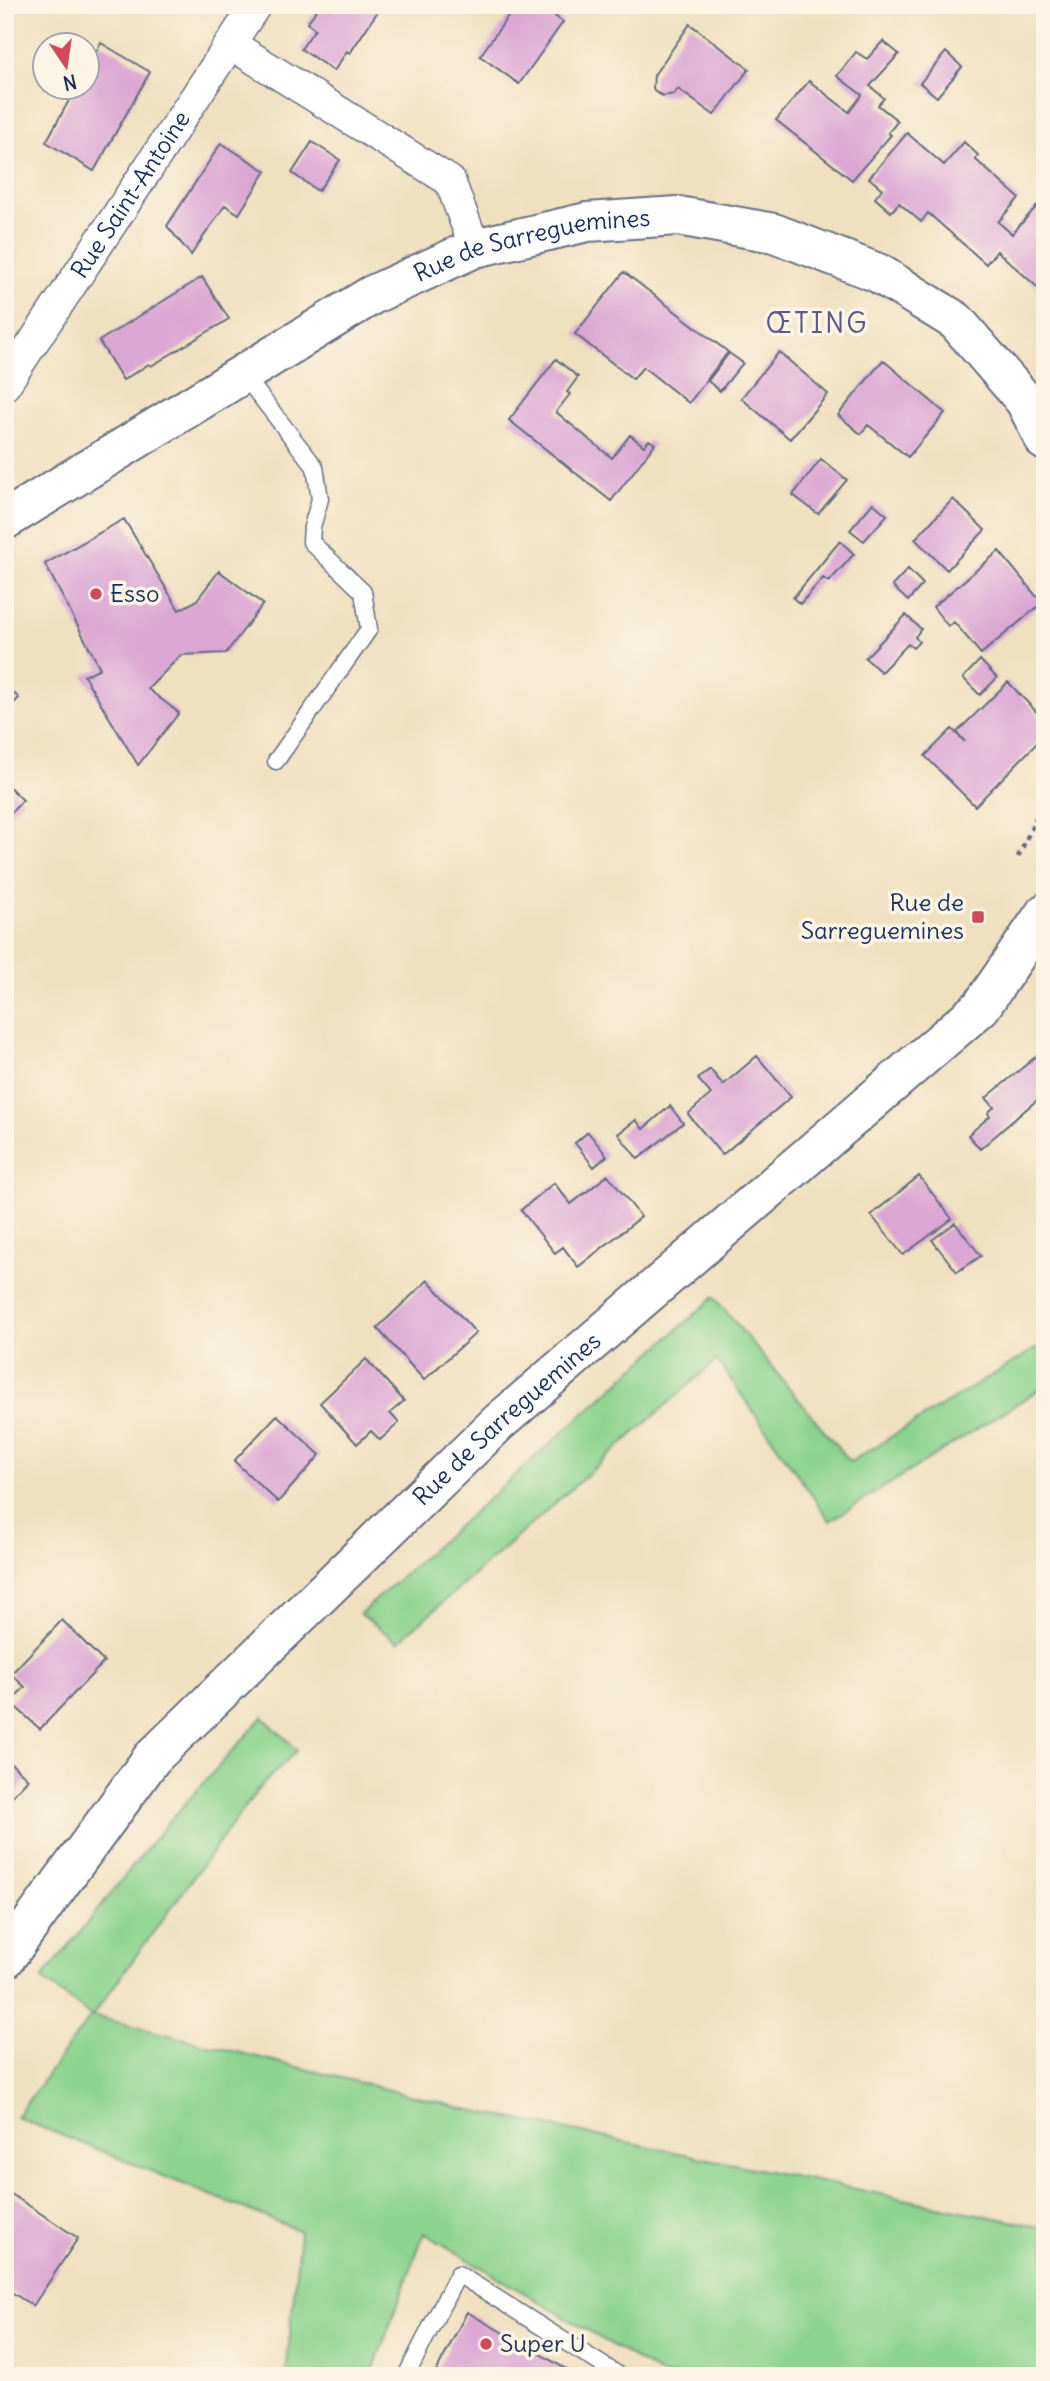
<svg xmlns="http://www.w3.org/2000/svg" width="1050" height="2381" font-family="Delius,sans-serif">
<style>
.green{fill:#8bd38e;stroke:#538176;stroke-width:2}
.building{fill:#daa6d3}
.lines{fill:none;stroke-linecap:round;stroke-linejoin:round}
.lane-casing{stroke:#656d80;stroke-width:19}
.street-casing{stroke:#656d80;stroke-width:33}
.secondary-casing{stroke:#656d80;stroke-width:42}
.path{stroke:#656d80;stroke-width:4.5;stroke-dasharray:5 5;stroke-linecap:butt}
.lane{stroke:#fff;stroke-width:16}
.street{stroke:#fff;stroke-width:30}
.secondary{stroke:#fff;stroke-width:38}
.poi-dot{fill:#d1495b;stroke:#fcf5e5;stroke-width:2.5}
.labels{text-anchor:middle;stroke-width:7;stroke-linejoin:round;paint-order:stroke}
.street-label{font-size:24px;fill:#1b2f5e;stroke:#fcf5e5}
.poi-label{font-size:24px;fill:#1b2f5e;stroke:#fcf5e5;text-anchor:start}
.quarter-label{font-size:28px;letter-spacing:2px;fill:#5e5987;stroke:#fcf5e5}
</style>
<rect width="100%" height="100%" fill="#fcf5e5"/>
<filter id="ink" filterUnits="userSpaceOnUse"><feTurbulence type="fractalNoise" baseFrequency=".0143" numOctaves="2"/><feDisplacementMap in="SourceGraphic" scale="14" xChannelSelector="R" yChannelSelector="G"/><feConvolveMatrix kernelMatrix="1 2 1 2 8 2 1 2 1" color-interpolation-filters="sRGB"/></filter>
<filter id="wash" filterUnits="userSpaceOnUse"><feTurbulence type="fractalNoise" baseFrequency=".00686" numOctaves="4" result="noise"/><feDisplacementMap in="SourceGraphic" scale="28" xChannelSelector="R" yChannelSelector="G"/><feGaussianBlur stdDeviation="1.57" result="paint"/><feColorMatrix in="noise" values="0 0 0 0 0 0 0 0 0 0 0 0 0 0 0 0 0 1.4 0 .05"/><feComposite in="paint" operator="in"/></filter>
<g filter="url(#wash)">
<rect width="100%" height="100%" fill="#efe0bf"/>
<path class="green" d="M714 1297 850 1462 1045 1343V1386L830 1521 717 1360 398 1642 360 1614Z
M263 1717 297 1750 259 1788 92 2016 466 2109 1045 2228V2376H664L424 2233 371 2376H286L300 2231 16 2117 91 2016 42 1979 166 1825Z"/>
<g id="blocks">
<path class="building" d="M320 5 329 9 331 5H382L350 53 347 51 334 71 301 49 315 29 307 23Z
M516 5H540L563 22 519 84 480 56Z
M690 24 749 69 714 115 678 89 674 94 663 96 655 92 653 88 654 75Z
M883 41 899 54 870 86 884 98 878 105 898 121 888 133 891 135 852 180 776 120 809 81 849 112 862 95 837 76 856 52 867 59Z
M101 43 150 72 94 171 46 142 76 88H88V67Z
M946 52 962 67 937 97 920 83Z
M907 133 944 165 964 142 978 155 975 159 1019 198 998 222 1012 234 1037 206 1045 213V294L997 251 986 264 928 213 921 222 899 203 891 212 875 198 882 189 869 178Z
M312 142 340 160 318 191 292 173Z
M221 143 266 171 239 214 225 205 191 255 167 226Z
M624 272 728 352 689 403 643 367 633 379 575 334Z
M202 277 229 319 151 366 149 364 123 380 99 341Z
M779 352 828 394 790 439 741 398Z
M729 353 743 363 720 391 708 381Z
M556 359 578 377 567 392 570 394 556 412 612 458 630 435 644 446 649 440 655 444 611 501 509 420Z
M883 360 945 413 908 457 868 425 861 434 838 415Z
M821 459 847 480 818 514 793 495Z
M953 499 985 530 947 570 915 539Z
M873 503 887 515 864 541 850 530Z
M124 519 179 610 196 601 219 571 263 604 226 653 181 655 148 689 179 713 138 765 84 676 100 668 45 564Z
M840 541 854 554 829 582 823 578 800 604 793 598Z
M999 551 1042 603 981 654 954 622 948 626 933 607Z
M908 569 923 584 908 601 892 586Z
M906 615 921 629 915 637 919 642 913 648 908 644 881 672 865 658Z
M980 660 997 678 980 695 963 678Z
M1008 682 1045 721V735L975 806 925 756 952 729 965 742 957 732Z
M5 685 19 698 5 712Z
M5 783 23 800 5 819Z
M1045 1049V1093L980 1149 968 1135 990 1116 988 1113 994 1107 986 1098Z
M757 1056 791 1097 722 1155 688 1114 711 1094 698 1079 710 1069 723 1085Z
M670 1106 683 1123 638 1159 618 1134 636 1120 643 1129Z
M588 1132 607 1156 594 1167 575 1143Z
M608 1175 641 1217 578 1267 563 1247 555 1253 521 1210 554 1183 571 1204Z
M919 1176 952 1219 903 1255 871 1215Z
M955 1223 981 1256 957 1272 932 1240Z
M428 1280 476 1333 424 1380 377 1328Z
M366 1359 404 1401 390 1413 399 1423 380 1440 371 1431 357 1444 320 1403Z
M277 1415 320 1455 278 1502 234 1461Z
M62 1620 104 1662 40 1729 10 1702 25 1687 11 1674Z
M5 1758 28 1779 5 1804Z
M5 2190 78 2238 33 2306 5 2288Z
M467 2312 578 2376H434Z"/>
</g>
</g>
<g filter="url(#ink)">
<use href="#blocks" fill-opacity="0" stroke="#656d80" stroke-width="2"/>
<g class="lines">
<defs>
<path id="lane" d="M243 374 315 467 320 499 312 527 311 542 363 592 369 629 276 761
M406 2376 458 2274 620 2376"/>
<g id="street">
<path d="M232 45 450 181 475 248"/>
<path id="s1" d="M5 385 256 5"/>
</g>
<g id="secondary">
<path id="s2" d="M5 520 372 295 475 248 587 222 678 216 774 233 878 273 956 321 1025 401 1045 441"/>
<path id="s3" d="M5 1959 152 1758 499 1422 981 1007 1045 913"/>
</g>
</defs>
<use href="#lane" class="lane-casing"/>
<use href="#street" class="street-casing"/>
<use href="#secondary" class="secondary-casing"/>
<path class="path" d="M1018 857 1045 799"/>
<use href="#lane" class="lane"/>
<use href="#street" class="street"/>
<use href="#secondary" class="secondary"/>
</g>
</g>
<g class="poi-dot">
<circle cx="96" cy="594" r="7"/>
<rect x="971" y="910" width="14" height="14" rx="3.5"/>
<circle cx="486" cy="2344" r="7"/>
</g>
<g class="labels">
<g class="street-label">
<text dy="8" stroke="none"><textPath href="#s1" startOffset="228">Rue Saint-Antoine</textPath></text>
<text dy="8" stroke="none"><textPath href="#s2" startOffset="600">Rue de Sarreguemines</textPath></text>
<text dy="8" stroke="none"><textPath href="#s3" startOffset="740">Rue de Sarreguemines</textPath></text>
</g>
<g class="poi-label">
<text x="110" y="602">Esso</text>
<text x="964" y="911" text-anchor="end">Rue de<tspan x="964" dy="28">Sarreguemines</tspan></text>
<text x="500" y="2352">Super U</text>
</g>
<g class="quarter-label">
<text x="817" y="333">ŒTING</text>
</g>
</g>
<rect width="1050" height="2381" fill="none" stroke="#fcf5e5" stroke-width="28"/>
<g transform="translate(66 66) rotate(167)"><circle r="33" fill="#fcf5e5" stroke="#a2a6af" stroke-width="2"/>
<path d="M0-5L12 26L0 18L-12 26Z" fill="#d1495b"/>
<text y="-10" font-size="19" font-weight="bold" text-anchor="middle" fill="#1b2f5e">N</text>
</g>
</svg>
